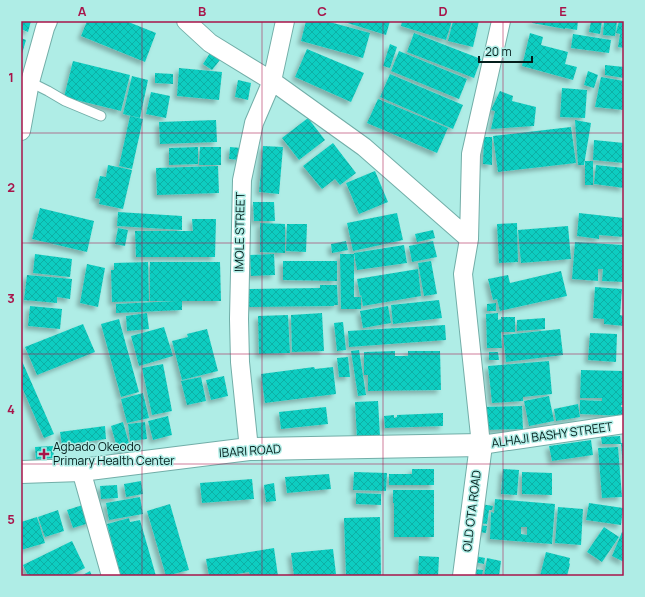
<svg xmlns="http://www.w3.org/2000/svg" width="645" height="597" font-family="Manrope,sans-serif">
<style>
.building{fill:url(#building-cross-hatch);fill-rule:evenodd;filter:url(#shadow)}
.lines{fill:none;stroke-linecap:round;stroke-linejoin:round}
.lane-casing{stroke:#72aea8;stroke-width:11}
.street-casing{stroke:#72aea8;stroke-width:20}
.secondary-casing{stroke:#72aea8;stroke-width:24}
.lane{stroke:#fff;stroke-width:9}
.street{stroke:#fff;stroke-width:18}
.secondary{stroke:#fff;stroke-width:22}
.grid{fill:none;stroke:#a8144a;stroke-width:1;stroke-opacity:0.55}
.poi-dot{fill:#a8144a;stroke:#afede6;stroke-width:1.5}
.labels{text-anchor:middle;stroke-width:3;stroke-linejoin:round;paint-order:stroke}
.street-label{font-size:12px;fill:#041d1b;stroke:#afede6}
.poi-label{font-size:12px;fill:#041d1b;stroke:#afede6;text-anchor:start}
.neatline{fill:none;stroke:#a8144a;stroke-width:1.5}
.grid-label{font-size:13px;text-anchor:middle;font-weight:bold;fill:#a8144a}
</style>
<defs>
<pattern id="building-cross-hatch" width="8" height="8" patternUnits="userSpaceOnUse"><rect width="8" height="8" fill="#11cdc1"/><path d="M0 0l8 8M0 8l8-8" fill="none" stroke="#0fb0a5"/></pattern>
<filter id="shadow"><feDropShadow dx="-3.5" dy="3.5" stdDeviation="2" flood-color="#0004"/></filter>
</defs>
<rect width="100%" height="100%" fill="#afede6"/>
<path class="building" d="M21 21H31L28 32 21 29Z
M87 21H126L156 33 145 62 81 36Z
M306 21H326L370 33 363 58 301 41Z
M341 21H390L386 35Z
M402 21H452L446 40 401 26Z
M453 21H479L473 47 448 41Z
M532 21H578L577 30 565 28V29L532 23Z
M591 21H602L600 34 589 32Z
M604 21H617L615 36 603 35Z
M619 21H624V48L618 47 620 34 616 33Z
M414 33 481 59 474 78 407 52Z
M530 33 543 37 541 45 568 52 565 64 577 67 573 80 522 66Z
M573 34 611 40 609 53 571 48Z
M21 38 26 40 21 57Z
M390 44 397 47 390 68 383 66Z
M307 49 364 73 351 102 295 77Z
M399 51 467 79 459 99 391 71Z
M210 53 220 60 212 70 203 64Z
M73 61 130 75 121 111 64 97Z
M605 65 624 67V78L605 75Z
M179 68 222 72 219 100 177 96Z
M588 71 598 75 594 88 584 85Z
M155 73 173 74V84L155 83Z
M390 74 463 105 453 129 380 97Z
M132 76 148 80 140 118 123 114Z
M601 77 624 81V110L595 107Z
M238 80 251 83 248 100 235 97Z
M562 88 587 90 585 118 560 117Z
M500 91 513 96 512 101 536 107 534 126 491 129 495 111 491 110Z
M151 92 170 96 166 118 146 114Z
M378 99 448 128 437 153 367 123Z
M130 116 143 119 132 169 119 166Z
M308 118 325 140 299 160 282 138Z
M216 120 217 142 160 144 159 122Z
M575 120 591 123 584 165H578Z
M571 127 576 163 498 172 493 136Z
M484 137H492V165L483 164Z
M594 140 624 143V163L593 160Z
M333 143 356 173 340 185 335 179 322 189 303 166Z
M263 146 283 147 279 194 259 192Z
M198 147V164L169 165V148Z
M200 147H221V165H199Z
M230 147 241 148 240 160 229 159Z
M585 161H593V185H585Z
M108 165 132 170 123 209 99 204 100 199 95 198 100 176 106 177Z
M596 165 624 168V188L594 184Z
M218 166 219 193 157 195 156 168Z
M375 171 388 202 359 214 346 183Z
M253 202H274L275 221H254Z
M40 208 94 221 87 252 32 239Z
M118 212 182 216V230L117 226Z
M397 213 403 240 353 251 347 223Z
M579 213 624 218V237L599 235V239L577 236Z
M192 219H216L215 257H136L135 231H193Z
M260 223 285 224V253L260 252Z
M517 223 518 262 499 263 497 224Z
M287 224H307L306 252 286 251Z
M568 226 571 259 521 263 518 230Z
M118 228 128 230 125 246 115 244Z
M433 230 435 238 417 242 415 234Z
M346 241 348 250 332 253 331 244Z
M433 241 437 257 412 262 409 246Z
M575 242 624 245V282L602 281 603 269H598V281L572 279Z
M404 245 407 263 357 270 354 253Z
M35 254 72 259 70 277 33 273Z
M274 254 275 275 251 276 250 255Z
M340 254H354V297H361V309H341Z
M283 261H337V281L283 280Z
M431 261 437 294 424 296 418 263Z
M148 262 149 301 112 302 111 270H114V263Z
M150 262H220L221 301H182V310L116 313V304L176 301H150Z
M87 264 105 268 98 307 80 303Z
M418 269 421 296 363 306 361 294V295L360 296 357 279Z
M561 271 567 296 500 311 497 299 493 300 488 279 508 275 510 283Z
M27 275 72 279 70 299 57 297V303L24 300Z
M320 285H337L338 305H334V306L249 307V289L320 288Z
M595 287 622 289 620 315 624 316V326L604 324V319L593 318Z
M439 300 442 318 393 324 391 305Z
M496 303V311H487V304Z
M30 306 62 309 60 329 28 326Z
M388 306 391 323 363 328 360 311Z
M147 313 149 329 127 331 126 316Z
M322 313 324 351 292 352 291 315Z
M498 313V320L501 319V317H515V332H501L502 348H487L486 314Z
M288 315 290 353 259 354 258 316Z
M545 318V329L517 331V320Z
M119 319 139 392 121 397 101 324Z
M343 322 346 350 337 351 334 323Z
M83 324 95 352 37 375 25 347Z
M445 325 446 340 349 347 348 331Z
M164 327 173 356 139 366 131 336Z
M207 329 218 371 182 380 172 341 188 337 187 334Z
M560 329 563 355 506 362 503 335Z
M590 333 617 334 616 362 588 360Z
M359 350 366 395 358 396 351 351Z
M395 351V356H408V351H440L441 390 368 391V375H364V352Z
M489 352H498L499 360H489Z
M348 357 350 377H339L337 358Z
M22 361 54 434 44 438 21 385V362Z
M549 361 552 394 523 397V401L492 403 488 366Z
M163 364 172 411 152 415 142 368Z
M314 367 315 369 333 367 336 394 265 403 261 374Z
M581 370 623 371 624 405H621V407H624V416L580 414V400L602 401V398H580Z
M224 376 228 396 211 400 206 380Z
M201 377 206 401 187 405 181 381Z
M143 393 149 418 127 423 121 399Z
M549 396 554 421 529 426 524 401Z
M378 401 380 436 357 438 355 402Z
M578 404 580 417 556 421 554 409Z
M522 406 523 429 483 430 482 407Z
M326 407 328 424 281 429 279 412Z
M443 413V426L385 428 384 416 394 415V418L397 417V415Z
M168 416 172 435 153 440 148 421Z
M123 422 130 447 118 451 111 426Z
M145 422 147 439 130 441 128 424Z
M105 426 106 439 62 445 60 432Z
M620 436 621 444H602L601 437Z
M591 440 593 455 552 461 549 446Z
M621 443H624V469H623Z
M53 446 54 458 36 459 35 447Z
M618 447 622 497 602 498 598 448Z
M412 469H434V485H389V474H412Z
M503 469 519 470 517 495 501 494Z
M354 472 387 473 386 491 353 490Z
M522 472 552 473V495L522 494Z
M329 474 331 489 287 493 285 477Z
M252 479 254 499 202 503 200 483Z
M141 481 143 494 126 497 124 484Z
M274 483 276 501 266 502 264 485Z
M117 485 118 498 101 499 100 486Z
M393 490H434V537H394V503H393Z
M356 493 381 494V505L356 504Z
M140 497 143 514 109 520 106 503Z
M495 499 555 504 552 544 490 539 491 512 494 513ZM521 527H527V535L521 534Z
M589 503 623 508 621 525 586 520Z
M86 504 92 522 73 528 67 510Z
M170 504 189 570 166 576 147 511Z
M481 504 493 506 492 510H489L487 524 479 523Z
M558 507 583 509 581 545 555 543Z
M58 510 64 531 45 537 38 517Z
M37 517 45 543 21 550V522Z
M380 517 381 576H346L344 518Z
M129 518 130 522 140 520 156 576H121L107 524Z
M480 525 487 526 486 533 479 532Z
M604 527 619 537 602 562 587 552Z
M622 532 624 533V562L612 556Z
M72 541 85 568 69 576H28L23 565Z
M274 548 278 576H250L249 572 226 576H209L206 559Z
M333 549 336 574 319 576H294L291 553Z
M546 552 570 558 569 563 570 564 567 576H540Z
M419 556 439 557 438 576H418Z
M475 556 485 558 484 564 474 562Z
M487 558 501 561 499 576H484Z
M474 569 483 570 482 576H472Z
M90 571 92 576H81Z"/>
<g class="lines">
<defs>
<path id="lane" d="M30 82 48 91 65 101 101 116"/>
<path id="street" d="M186 21 210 43 272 81 364 147 469 239
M501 21 471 154 469 239 463 274 481 445 624 424
M21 131 30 82 45 28 48 21
M249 449 240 362 239 319 242 180 254 123 272 81 285 21
M81 470 111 576"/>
<path id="secondary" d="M21 472 81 470 249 449 481 445 464 576"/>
</defs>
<use href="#lane" class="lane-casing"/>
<use href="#street" class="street-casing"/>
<use href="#secondary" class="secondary-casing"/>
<use href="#lane" class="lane"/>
<use href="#street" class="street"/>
<use href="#secondary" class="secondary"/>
</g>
<path class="grid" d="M142 21V576M262 21V576M383 21V576M503 21V576M21 133H624M21 243H624M21 354H624M21 464H624"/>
<path class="poi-dot" d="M42 448h4v4h4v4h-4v4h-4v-4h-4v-4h4z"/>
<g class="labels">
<g class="street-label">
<text transform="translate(240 232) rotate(-89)" y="4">IMOLE STREET</text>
<text transform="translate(552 435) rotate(-8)" y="4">ALHAJI BASHY STREET</text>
<text transform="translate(250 451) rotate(-4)" y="4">IBARI ROAD</text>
<text transform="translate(472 511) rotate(-83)" y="4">OLD OTA ROAD</text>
</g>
<g class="poi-label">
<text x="53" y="451">Agbado Okeodo<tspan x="53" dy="14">Primary Health Center</tspan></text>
</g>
</g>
<rect width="645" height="597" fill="none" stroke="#afede6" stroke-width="44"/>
<path d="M479 56v6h53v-6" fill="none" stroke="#041d1b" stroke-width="2"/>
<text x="485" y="56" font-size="12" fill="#041d1b" stroke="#afede6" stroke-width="3" paint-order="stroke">20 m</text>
<rect x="22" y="22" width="601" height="553" class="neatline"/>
<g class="grid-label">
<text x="82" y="16">A</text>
<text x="202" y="16">B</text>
<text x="322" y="16">C</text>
<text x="443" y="16">D</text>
<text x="563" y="16">E</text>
<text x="11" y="82">1</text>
<text x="11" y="192">2</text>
<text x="11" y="303">3</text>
<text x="11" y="414">4</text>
<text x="11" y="524">5</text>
</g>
</svg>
